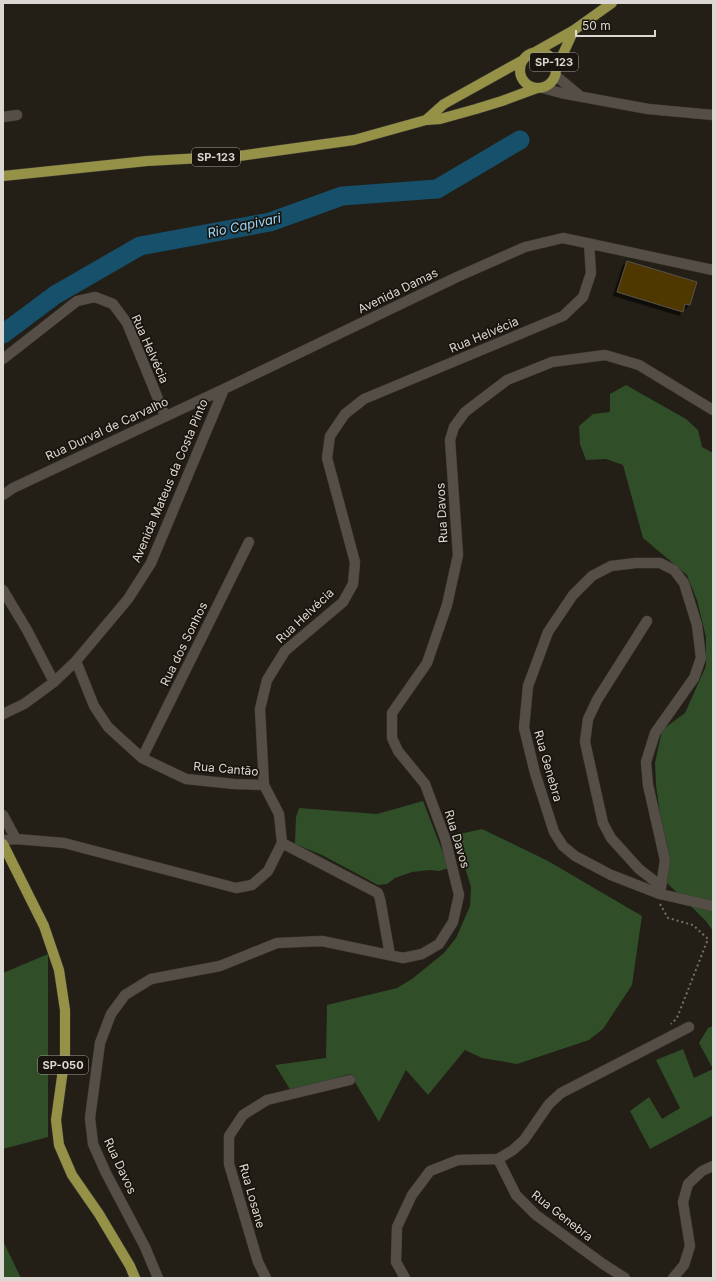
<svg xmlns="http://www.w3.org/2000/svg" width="716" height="1281" font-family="Inter,sans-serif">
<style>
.green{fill:#304e28}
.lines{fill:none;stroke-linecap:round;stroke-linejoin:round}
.river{stroke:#16506a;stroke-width:19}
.building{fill:#503702;stroke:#565148;filter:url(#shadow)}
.street-casing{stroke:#3e3a35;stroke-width:11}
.secondary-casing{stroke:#3e3a35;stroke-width:11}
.primary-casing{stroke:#3e3a35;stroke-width:11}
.path{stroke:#75716a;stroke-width:2;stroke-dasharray:2 3;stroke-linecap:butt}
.street{stroke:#544e46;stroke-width:10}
.secondary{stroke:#544e46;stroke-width:10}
.primary{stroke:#959147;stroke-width:10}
.labels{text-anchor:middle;stroke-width:3.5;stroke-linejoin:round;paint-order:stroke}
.shield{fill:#19140e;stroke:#a19d98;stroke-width:1}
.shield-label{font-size:11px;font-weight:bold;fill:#dbd8d3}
.street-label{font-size:12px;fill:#dbd8d3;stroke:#19140e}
.water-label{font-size:13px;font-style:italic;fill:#97d8fb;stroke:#19140e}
</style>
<defs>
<filter id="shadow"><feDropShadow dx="-3.5" dy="3.5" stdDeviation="0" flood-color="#0009"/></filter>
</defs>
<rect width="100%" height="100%" fill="#231e16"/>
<path class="green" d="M626 385 686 419 698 430 702 447 713 453V931L705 920 666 882 668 848 661 822 656 785 655 763 662 730 685 713 706 666V637L697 600 687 575 643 538 623 465 606 459 586 460 580 444 579 426 593 414 610 412V394Z
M423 801 449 868 439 871 430 870 412 872 395 878 387 884 378 885 322 855 295 844 296 817 299 808 377 814Z
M482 829 548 861 642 916 632 985 603 1029 589 1040 517 1064 482 1058 465 1050 428 1095 406 1070 379 1122 350 1074 291 1091 275 1065 326 1058 327 1005 397 988 412 979 444 953 456 938 470 906 471 887 455 835Z
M48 954V1137L3 1149V973Z
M713 1026V1069L699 1043 708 1028Z
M683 1049 694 1078 713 1069V1117L712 1116 650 1149 630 1111 649 1097 662 1119 680 1108 656 1060Z
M3 1241 21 1278H3Z"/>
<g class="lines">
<path class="river" d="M3 334 55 295 140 246 270 222 342 196 437 189 520 140"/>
</g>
<path class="building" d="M627 261 697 282 690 305 685 304 683 312 617 292Z"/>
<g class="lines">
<defs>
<path id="street" d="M3 117 17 115
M3 359 77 301 95 297 113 304 127 323 165 416
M3 495 13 488 224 389 457 277 525 247 563 238 713 270
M3 590 27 630 54 682
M647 621 597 700 588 719 585 742 603 823 611 838 639 869 661 886
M76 661 94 706 108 727 142 758 186 779 234 784 264 785
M3 714 24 704 54 682 76 661 128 599 151 563 224 389
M142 758 249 542
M3 815 16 839
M3 840 16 839 64 843 236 888 252 885 268 871 282 843 279 814 264 785 260 709 267 680 285 651 343 602 353 584 355 562 327 458 330 436 345 414 364 399 563 316 583 297 591 273 589 244
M282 843 378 893 380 899 390 955
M660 894 665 860 648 785 646 762 655 733 694 678 701 658 697 625 684 583 674 570 660 563H636L611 566 592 576 573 595 548 632 528 686 524 728 535 773 554 832 563 846 575 856 611 875 660 894 713 906
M498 1159 513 1150 524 1140 549 1104 561 1093 689 1027
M158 1278 145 1247 106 1173 93 1144 90 1118 100 1043 111 1014 125 995 151 979 220 966 277 943 322 941 403 958 422 954 439 944 453 922 459 895 445 838 425 784 398 751 392 738V713L427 663 447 605 458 555 450 440 454 427 465 412 507 380 552 362 605 355 639 365 713 410
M266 1278 258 1262 229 1164V1136L243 1115 267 1100 350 1080
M405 1278 396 1262 397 1227 412 1195 430 1171 458 1160 498 1159 516 1195 536 1215 603 1264 625 1278
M673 1278 684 1265 690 1246 683 1202 688 1184 702 1171 713 1166"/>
<path id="secondary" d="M556 76 579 95
M543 88 561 93 648 109 713 115"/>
<path id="primary" d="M535 52 574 30 612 3
M520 70a18 18 0 1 1 36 0a18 18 0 1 1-36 0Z
M556 69 574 30
M426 120 444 104 523 60
M3 176 147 161 239 156 354 140 426 120 440 119 476 109 502 101 537 88
M3 844 44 926 59 970 65 1010V1055L56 1120 59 1145 72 1175 99 1214 130 1266 135 1278"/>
</defs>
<use href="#street" class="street-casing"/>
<use href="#secondary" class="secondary-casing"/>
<use href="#primary" class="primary-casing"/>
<path class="path" d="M660 904 668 918 693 925 708 939 677 1018 671 1024"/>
<use href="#street" class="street"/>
<use href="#secondary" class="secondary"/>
<use href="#primary" class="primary"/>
</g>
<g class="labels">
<g class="shield">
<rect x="530" y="53" width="48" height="18" rx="3"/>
<rect x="192" y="148" width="48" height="18" rx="3"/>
<rect x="38" y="1056" width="50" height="18" rx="3"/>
</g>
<g class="shield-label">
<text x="554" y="66">SP-123</text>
<text x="216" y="161">SP-123</text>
<text x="63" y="1069">SP-050</text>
</g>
<g class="street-label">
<text transform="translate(398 291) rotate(-26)" y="4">Avenida Damas</text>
<text transform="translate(484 335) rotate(-23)" y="4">Rua Helvécia</text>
<text transform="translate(150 349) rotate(66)" y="4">Rua Helvécia</text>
<text transform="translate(107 429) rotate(-25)" y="4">Rua Durval de Carvalho</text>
<text transform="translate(170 481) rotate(-67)" y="4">Avenida Mateus da Costa Pinto</text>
<text transform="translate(442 513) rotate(-93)" y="4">Rua Davos</text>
<text transform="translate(305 616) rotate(-43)" y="4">Rua Helvécia</text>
<text transform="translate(184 644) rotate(-64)" y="4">Rua dos Sonhos</text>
<text transform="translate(548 766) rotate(74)" y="4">Rua Genebra</text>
<text transform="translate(226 769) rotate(5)" y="4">Rua Cantão</text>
<text transform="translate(457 839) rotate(73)" y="4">Rua Davos</text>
<text transform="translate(120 1166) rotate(65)" y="4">Rua Davos</text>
<text transform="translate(252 1196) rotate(74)" y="4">Rua Losane</text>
<text transform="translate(562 1216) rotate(38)" y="4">Rua Genebra</text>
</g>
<g class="water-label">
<text transform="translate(244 225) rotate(-12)" y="5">Rio Capivari</text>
</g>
</g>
<rect width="716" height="1281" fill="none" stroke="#dbd8d3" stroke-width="8"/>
<path d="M576 30v6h79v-6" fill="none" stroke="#dbd8d3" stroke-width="2"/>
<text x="582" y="30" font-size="12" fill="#dbd8d3" stroke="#19140e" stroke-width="3" paint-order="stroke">50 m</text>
</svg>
